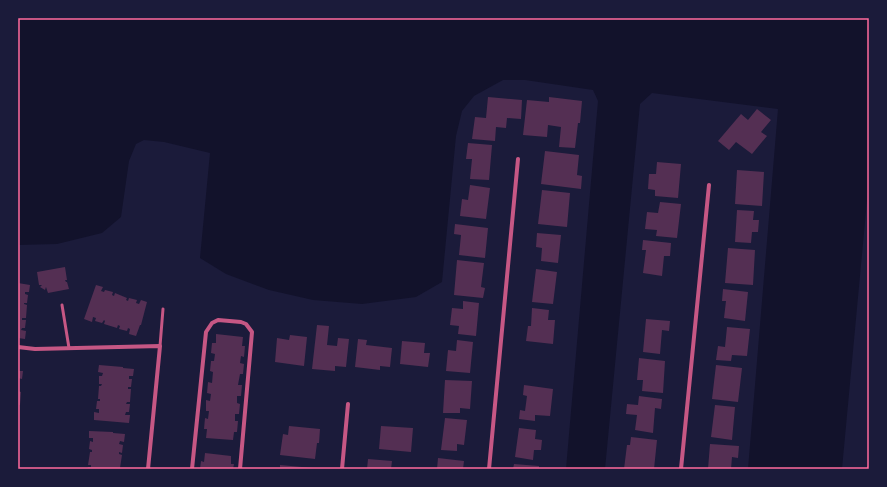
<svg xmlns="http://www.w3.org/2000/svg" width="887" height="487" font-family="Commissioner,sans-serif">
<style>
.water{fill:#12122b}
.building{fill:#542f53}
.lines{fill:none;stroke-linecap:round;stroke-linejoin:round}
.service{stroke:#c65784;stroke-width:3}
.minor{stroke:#c65784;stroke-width:4}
.neatline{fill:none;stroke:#ff6b9d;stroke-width:1.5}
</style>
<rect width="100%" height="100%" fill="#1b1b3a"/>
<path class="water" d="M18 18H869V179L842 469H748L778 109 652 93 640 104 605 469H566L598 101 593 90 525 80H503L474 96 462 111 456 136 442 282 416 297 362 304 313 300 269 290 226 274 200 258 210 153 164 142 144 140 136 144 129 161 121 217 102 233 57 244 18 245Z"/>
<path class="building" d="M488 97 522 100 521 119 507 118 506 128 496 127 495 141 472 139 475 117 486 118Z
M549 97 582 101 580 123H578L575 148 559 147 561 127 548 125 547 137 523 135 527 100 549 102Z
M757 109 771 120 761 132 767 136 752 154 736 142 729 150 718 141 741 114 748 120Z
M468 143 492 145 489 180 470 179 472 159H466Z
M545 151 579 155 577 175 582 176 581 189 541 184Z
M657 162 681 164 678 198 655 196V190L648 189 649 174H656Z
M737 170 764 172 762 206 735 204Z
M470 185 490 188 486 219 460 216 462 199 468 200Z
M542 190 570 193 567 227 538 224Z
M660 202 681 204 677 238 656 236 657 230 645 229 647 212 658 213Z
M737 210 754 211 753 220H759L758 232H752L751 243 735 242Z
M455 224 488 228 485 258 459 255 461 235 454 234Z
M537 233 561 235 558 263 541 261 542 248 536 247Z
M643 240 671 243 670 256H664L662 276 643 273 646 250H642Z
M728 248 755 250 753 285 725 283Z
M457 260 484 263 481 287 485 288 483 298 454 295Z
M65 267 67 280H65L66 282H67L69 289 48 293 46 287 45 290 40 287 42 285H39L37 272Z
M536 269 557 272 553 304 532 302Z
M18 283 30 285 29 292H25V294L28 295 27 303H24V304L27 305 26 318H22V320H26L25 328H22L21 330 26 331 25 339 18 338Z
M96 285 103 287 101 291 104 292 105 290 113 292 112 295 114 296 115 293 127 298 126 300 128 301 129 298 137 300 136 303 139 304 141 300 147 302 141 325H140L136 336 129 334 130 329 128 328 127 331 119 329 120 326 118 325 117 328 104 324 105 321 104 320 102 323 95 321 96 318 93 317 92 322 84 319Z
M723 289 748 292 745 321 724 318 726 301H722Z
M463 301 479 303 476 336 458 334 459 326 450 325 452 308 463 309Z
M532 308 549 310 548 320H555L553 344 526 341 528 326H531Z
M646 319 670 321 669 331 662 330 660 354 643 352Z
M317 325 329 326 327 345 337 346 338 338 349 339 346 367 335 366V371L312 369Z
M727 327 750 329 747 356 732 355 731 361 716 360 718 346 725 347Z
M216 334 243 337 242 346H245L244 357 241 356 240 363 244 364 243 374H240L238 385H242L241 396H237V403L240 404 239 414H235V421H238L237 432H234L233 440 206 438 207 429H204L205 418 208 419 209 411H206V400L210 401 211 394 207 393 208 382 212 383 213 372 210 371 211 361H214L215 354 211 353 212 343H216Z
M290 335 307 337 304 366 275 362 277 338 289 340Z
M358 339 367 340 366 345 392 348 390 367 380 366V370L355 367Z
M457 340 473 342 470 373 446 371 448 350 456 351Z
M402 341 425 343 424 353H430L428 367 400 364Z
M639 358 665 361 663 393 642 391 643 380H637Z
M99 365 123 367V368L134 369 133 376H129V379H132L131 387H128V389H131L130 402H127L126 404H130L129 412H126L125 415H130L129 423 94 420V412L99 413V409H96L97 401H100V399H98L99 386H101L102 384H99V376H102L103 373 98 372Z
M716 365 742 368 738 402 712 399Z
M18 371H23L22 379 18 378Z
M445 380 472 381 470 409 460 408V413H443Z
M524 385 553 389 550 416 535 415V421L519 419 520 410 525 411 527 396 523 395Z
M18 391 21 392 20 405H18Z
M639 396 662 399 661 409 655 408 653 433 635 430 637 415 626 414 627 404 638 405Z
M715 405 735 407 732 440 711 437Z
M445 418 467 420 464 445 457 444V451L441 450Z
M289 426 320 429 319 443H317L315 459 280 455 283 434 288 435Z
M381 426 413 428 411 452 379 449Z
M519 428 536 430 535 439 542 440 541 450H534L533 460 515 457Z
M89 431 113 432V433L125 434 124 442 120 441 119 444 123 445 122 453 119 452V454L122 455 120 468H117V469H87L88 467H91V465H88L90 452H92V450L89 449 90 441 93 442V438H89Z
M631 437 657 440 654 469H624L627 445H630Z
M710 444 739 446 738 458 732 457 731 469H708Z
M205 453 231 456V464H234L233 469H200L201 461 204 462Z
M438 458 464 461 463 469H437Z
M368 459 392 461 391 469H367Z
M514 464 539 466V469H513Z
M280 465 313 468V469H280Z"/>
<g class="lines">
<path class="service" d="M62 305 69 348
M160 346 163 309"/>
<path class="minor" d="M18 347 35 349 160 346 148 469
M192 469 206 332 212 323 218 320 241 322 246 324 252 332 240 469
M342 469 348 404
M489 469 518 159
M681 469 709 185
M869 469V468"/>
</g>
<rect width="887" height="487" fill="none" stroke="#1b1b3a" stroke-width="38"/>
<rect x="19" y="19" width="849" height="449" class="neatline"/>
</svg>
